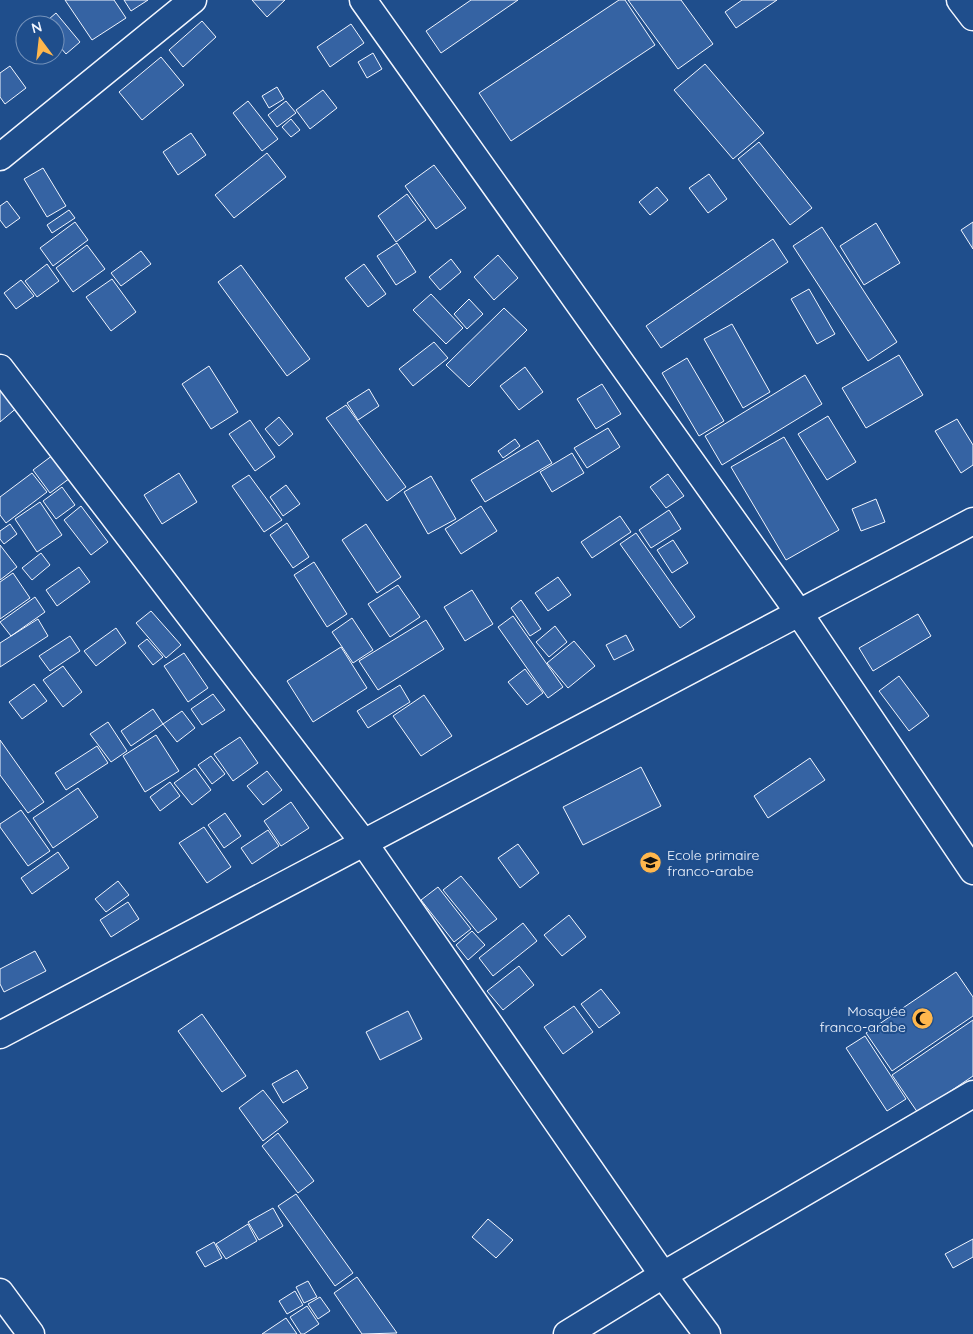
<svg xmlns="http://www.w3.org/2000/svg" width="973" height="1334" font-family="Quicksand,sans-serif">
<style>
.building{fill:#3563a3;stroke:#f2f6ff}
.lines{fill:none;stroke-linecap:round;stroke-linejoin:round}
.minor-casing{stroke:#f2f6ff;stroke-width:29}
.minor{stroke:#1f4e8c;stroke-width:26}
.labels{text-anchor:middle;stroke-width:4;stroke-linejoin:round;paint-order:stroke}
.poi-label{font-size:14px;fill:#f2f6ff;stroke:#1f4e8c;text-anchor:start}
</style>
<rect width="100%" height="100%" fill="#1f4e8c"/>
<path class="building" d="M65 0H114L126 18 92 40Z
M124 0H148L131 11Z
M252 0H285L267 17Z
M471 0H518L441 53 426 31Z
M619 0H625L655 45 511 141 479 93Z
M628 0H681L713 44 678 69Z
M742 0H777L736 28 725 12Z
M56 13 80 42 66 54 55 41V25H42Z
M202 21 216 37 183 67 169 50Z
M351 24 364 43 330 67 317 47Z
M373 53 382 69 367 78 358 62Z
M161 57 184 85 142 120 119 92Z
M705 64 764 133 733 159 674 90Z
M10 66 26 88 5 104 0 97V73Z
M277 87 284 99 269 108 262 96Z
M323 90 337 108 310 129 296 110Z
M248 101 278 139 262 151 233 113Z
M286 101 296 113 277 127 268 115Z
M291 119 300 130 291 137 282 127Z
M191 133 206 155 178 175 163 152Z
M759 142 812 208 790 225 738 159Z
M267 153 286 177 234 218 215 195Z
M434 165 466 208 436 229 405 186Z
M43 168 66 206 47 217 24 179Z
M709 174 727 199 708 213 689 188Z
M657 187 668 200 650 215 639 202Z
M407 194 426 220 396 242 378 216Z
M7 201 20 218 6 228 0 220V206Z
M69 210 75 218 52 233 47 225Z
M75 222 88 240 53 266 40 248Z
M973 222V249L961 230Z
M876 223 900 263 864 285 840 246Z
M822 227 897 342 868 361 793 246Z
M773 239 788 262 661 348 646 326Z
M397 243 416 272 396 285 377 256Z
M87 245 105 269 73 292 56 268Z
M141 251 151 264 121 286 111 273Z
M498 255 518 278 494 300 474 277Z
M451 259 461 272 440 290 429 277Z
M47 264 59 281 37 297 25 281Z
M364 264 386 294 368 307 345 278Z
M241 265 310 359 287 376 218 282Z
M112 279 136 312 111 331 86 297Z
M21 280 34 296 16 309 4 293Z
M809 289 835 334 817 344 791 299Z
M431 294 463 328 446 344 413 310Z
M469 299 483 314 467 329 454 314Z
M504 308 527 330 469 387 446 365Z
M732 324 770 392 743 408 704 339Z
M434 342 448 358 413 386 399 369Z
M899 355 923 395 866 428 842 388Z
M687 358 724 421 699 436 662 373Z
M209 366 238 412 211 429 182 384Z
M525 367 543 392 519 410 500 386Z
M805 375 822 404 722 465 705 436Z
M0 383 19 406 0 422Z
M602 384 621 414 596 429 577 399Z
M369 389 379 406 358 420 347 403Z
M346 405 406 487 387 501 326 418Z
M828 416 856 462 827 480 798 434Z
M279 417 293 434 279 446 265 429Z
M957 419 973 445V465L961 473 935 431Z
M250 420 275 457 255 471 229 434Z
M608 428 620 447 587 468 574 448Z
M784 437 839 530 786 560 731 467Z
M515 439 520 446 503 458 498 451Z
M538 440 552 463 485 502 471 480Z
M57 452 74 475 50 493 33 470Z
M572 453 584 473 552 492 540 472Z
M32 473 47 492 6 523 0 515V497Z
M179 473 197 502 162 524 144 495Z
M668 474 684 496 666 508 650 487Z
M249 475 282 520 264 532 232 486Z
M431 476 456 519 428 534 404 492Z
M286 485 300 504 283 516 270 497Z
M62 487 75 505 56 519 43 501Z
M876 499 885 522 861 531 852 509Z
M40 502 62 535 37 552 15 519Z
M81 506 108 542 91 555 64 520Z
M481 506 497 531 461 554 445 529Z
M669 510 681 529 651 548 639 530Z
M620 516 631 532 592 558 581 542Z
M287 523 309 557 293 568 270 535Z
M10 524 17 534 4 544 0 539V531Z
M366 524 401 577 377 593 342 540Z
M636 533 695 617 680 628 620 544Z
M673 540 688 563 672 573 657 550Z
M0 545 17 567 0 580Z
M41 553 50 565 32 580 22 568Z
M314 562 347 614 327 627 294 575Z
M79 567 90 582 57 606 46 590Z
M13 573 30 598 0 619V582Z
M558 577 571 595 548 611 535 593Z
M398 585 420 617 390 637 368 604Z
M472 590 493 624 465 641 444 607Z
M35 597 45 612 11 636 0 622Z
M521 600 541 629 530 636 511 608Z
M151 611 181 645 166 658 136 623Z
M918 614 931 636 873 671 859 648Z
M513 616 563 687 548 698 498 627Z
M352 618 373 650 353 663 332 632Z
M38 619 48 636 0 667V643Z
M426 620 444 649 378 690 359 661Z
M555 626 567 642 549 657 536 642Z
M116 628 126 643 96 666 84 651Z
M626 635 634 650 614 660 606 645Z
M70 636 80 651 50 671 39 656Z
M147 639 163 657 153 665 138 646Z
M574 641 595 666 568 688 547 663Z
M341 647 367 688 313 722 287 681Z
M184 653 208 688 188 702 164 666Z
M63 666 82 692 63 707 43 680Z
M525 669 543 693 527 705 508 682Z
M899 676 929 716 909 731 879 691Z
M34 684 47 701 22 719 9 702Z
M400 685 410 702 368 728 357 711Z
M213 694 225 710 202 725 191 709Z
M424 695 452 736 421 756 393 716Z
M153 709 163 724 131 746 121 731Z
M182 711 195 728 177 742 163 724Z
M108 722 127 751 111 762 90 734Z
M156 735 179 771 145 792 123 756Z
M240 737 258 763 233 781 214 754Z
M0 740 44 802 28 813 0 775Z
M97 746 108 763 66 790 55 773Z
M211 756 225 774 212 784 198 765Z
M810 758 825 780 768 818 754 796Z
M641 767 661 806 583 845 563 807Z
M195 768 211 790 192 805 174 783Z
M267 771 282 790 263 805 247 786Z
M170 782 180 796 160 811 150 797Z
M78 788 98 817 53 848 33 818Z
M291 802 309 828 281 846 264 821Z
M21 810 50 851 28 866 0 827V824Z
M225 813 241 836 224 848 208 825Z
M204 827 231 867 207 883 179 843Z
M268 830 279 846 252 864 241 848Z
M518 844 539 873 520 888 498 858Z
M58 852 69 868 32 894 21 878Z
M461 876 497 919 478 933 443 890Z
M118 881 129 895 106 912 95 899Z
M438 887 471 929 454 942 421 900Z
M128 902 139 919 111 937 100 920Z
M569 915 586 937 562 956 544 935Z
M523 923 537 941 493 976 479 958Z
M472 931 485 945 468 960 456 945Z
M35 951 46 971 4 992 0 984V969Z
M519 966 534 985 503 1010 487 991Z
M956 972 973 997V1016L892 1071 866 1033Z
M601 989 620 1013 599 1028 581 1004Z
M574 1006 593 1032 563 1054 544 1027Z
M408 1011 422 1039 380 1060 366 1032Z
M202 1014 246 1076 222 1092 178 1031Z
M973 1020V1076L918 1113 892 1075Z
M865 1036 906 1099 887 1111 846 1048Z
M297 1070 308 1088 283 1103 272 1084Z
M263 1090 288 1122 263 1141 239 1108Z
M278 1133 314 1181 298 1193 262 1146Z
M296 1194 353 1273 335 1286 278 1206Z
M273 1208 283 1226 259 1240 248 1222Z
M488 1219 513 1240 496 1258 472 1237Z
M248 1224 257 1241 226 1259 216 1244Z
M973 1239V1257L953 1268 945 1254Z
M214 1242 222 1258 205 1267 196 1252Z
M357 1277 397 1333 362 1334 334 1293Z
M308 1281 317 1297 304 1303 296 1287Z
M295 1291 303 1305 287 1314 279 1301Z
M320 1297 330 1311 318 1319 308 1304Z
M307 1306 319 1324 304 1334H301L290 1317Z
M286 1318 297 1334H262Z"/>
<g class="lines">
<defs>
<path id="minor" d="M363 0 799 613 973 871
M960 0 973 17
M0 157 193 0
M0 368 364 843 663 1275 707 1334
M0 1035 973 521
M0 1292 31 1334
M567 1334 663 1275 973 1094"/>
</defs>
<use href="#minor" class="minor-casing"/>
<use href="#minor" class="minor"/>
</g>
<defs>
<symbol id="school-disc" viewBox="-11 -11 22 22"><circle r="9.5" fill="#ffb74d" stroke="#1f4e8c"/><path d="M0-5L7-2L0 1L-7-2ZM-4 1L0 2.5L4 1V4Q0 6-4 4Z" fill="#111"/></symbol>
<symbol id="mosque-disc" viewBox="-11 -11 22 22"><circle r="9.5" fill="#ffb74d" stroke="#1f4e8c"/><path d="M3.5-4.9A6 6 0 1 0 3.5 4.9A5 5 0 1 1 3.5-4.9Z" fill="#111"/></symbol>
</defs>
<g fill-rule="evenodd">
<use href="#school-disc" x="638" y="850" width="25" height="25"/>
<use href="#mosque-disc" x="910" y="1006" width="25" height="25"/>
</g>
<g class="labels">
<g class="poi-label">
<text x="667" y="860">Ecole primaire<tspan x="667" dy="16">franco-arabe</tspan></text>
<text x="906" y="1016" text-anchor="end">Mosquée<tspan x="906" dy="16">franco-arabe</tspan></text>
</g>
</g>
<g transform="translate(40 40) rotate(345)"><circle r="24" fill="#1f4e8c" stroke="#7391ba"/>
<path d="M0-4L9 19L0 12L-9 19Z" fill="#ffb74d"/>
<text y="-8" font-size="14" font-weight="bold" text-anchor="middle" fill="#f2f6ff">N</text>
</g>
</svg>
